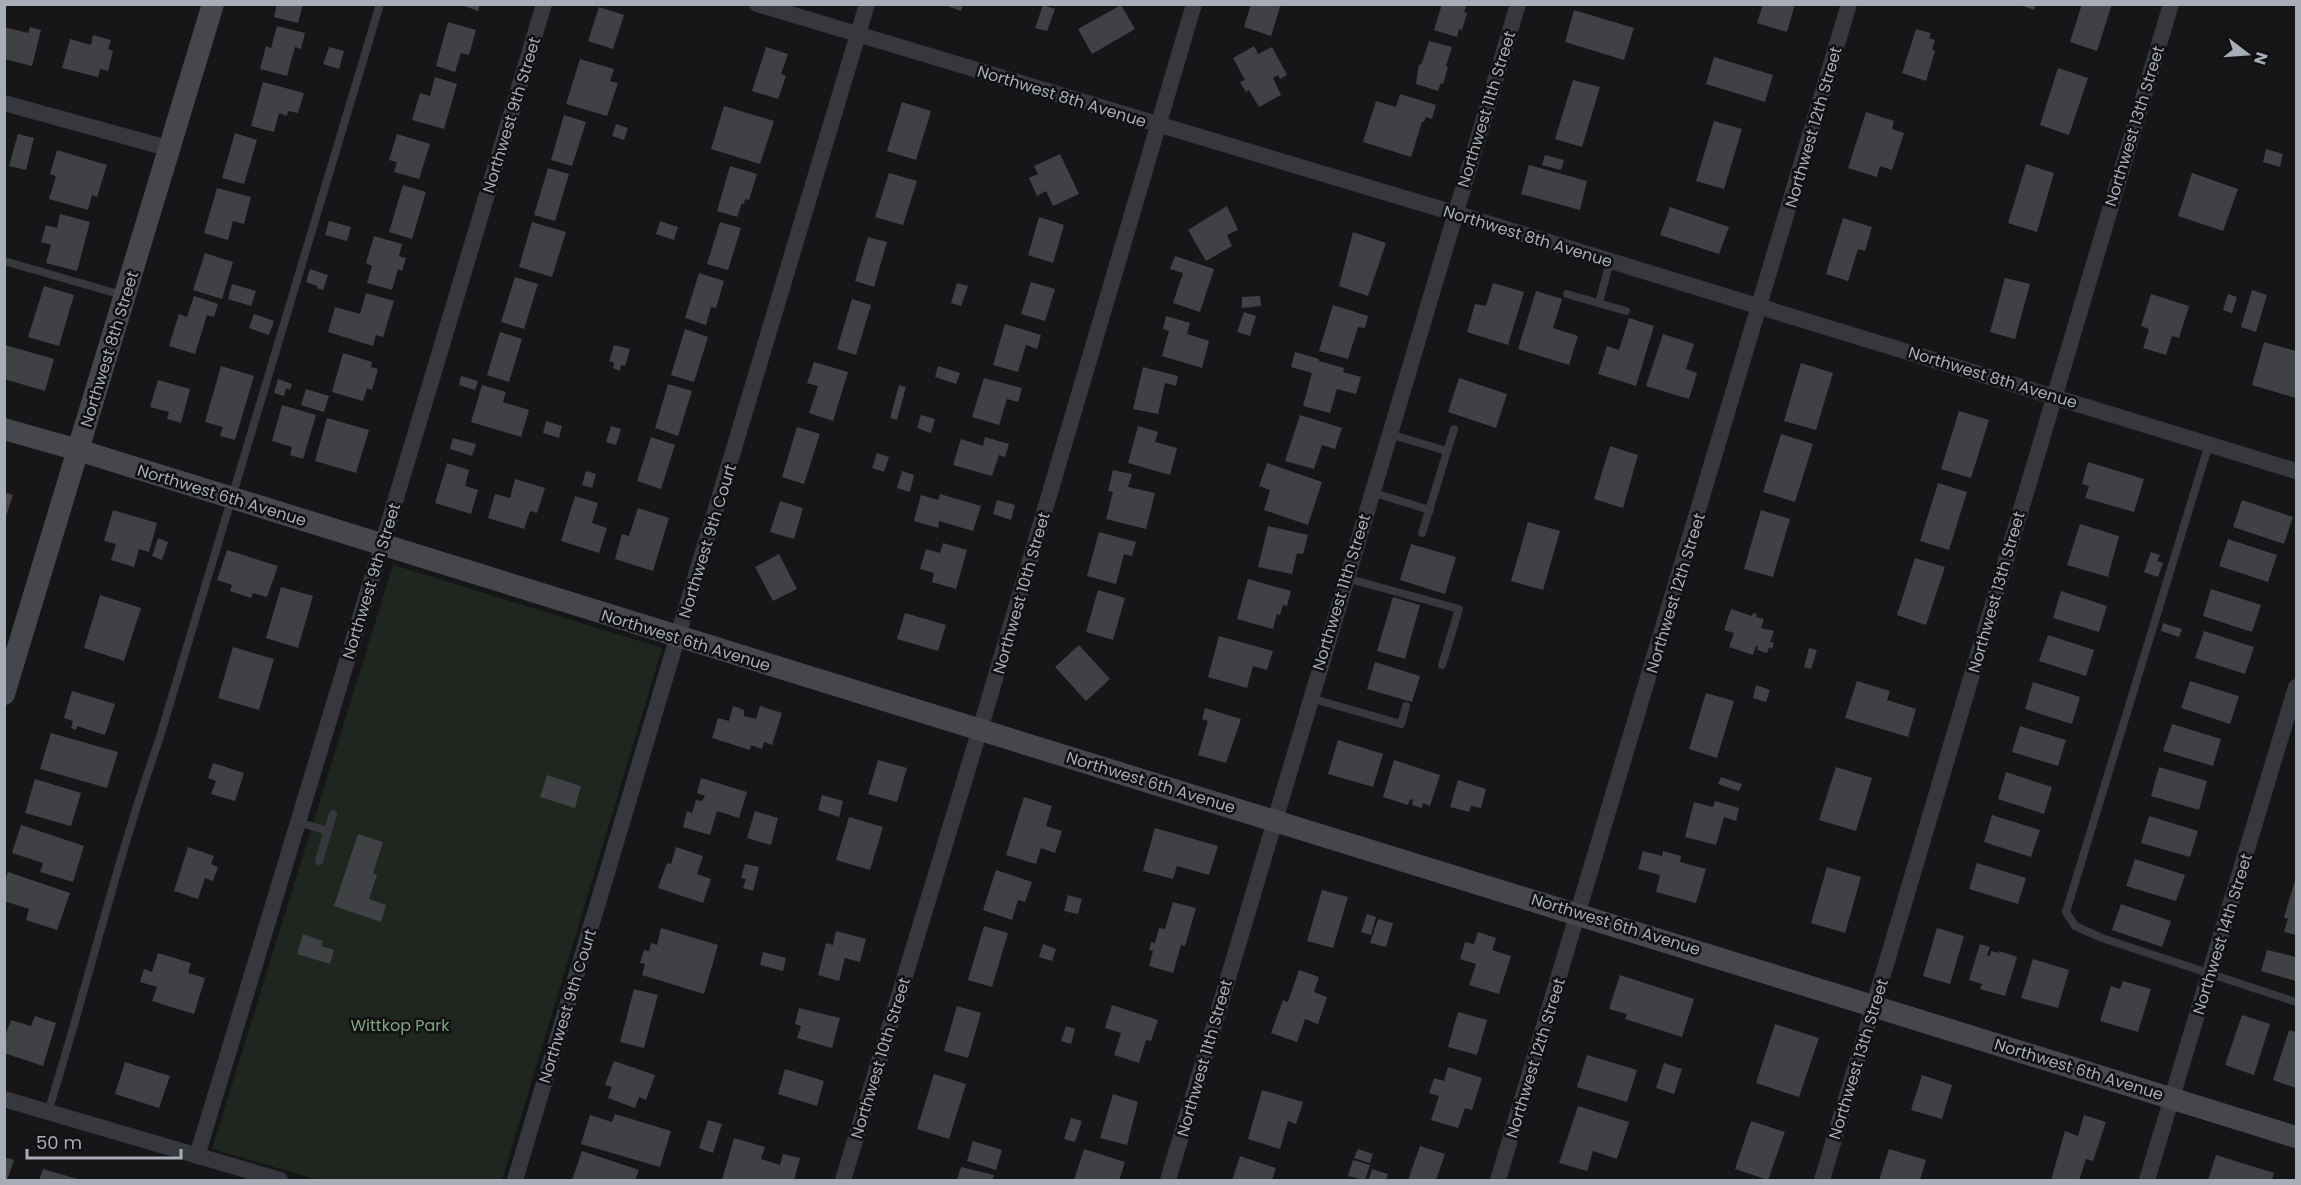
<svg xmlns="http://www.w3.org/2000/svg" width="2301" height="1185" font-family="Poppins,sans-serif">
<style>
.green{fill:#1e261f}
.building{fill:#404145}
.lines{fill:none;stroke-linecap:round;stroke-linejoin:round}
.lane{stroke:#37383d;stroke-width:8}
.street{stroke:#37383d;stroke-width:16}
.secondary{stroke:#45474d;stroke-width:22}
.labels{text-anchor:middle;stroke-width:5;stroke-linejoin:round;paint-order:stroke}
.street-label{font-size:16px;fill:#a8adb8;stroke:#111113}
.park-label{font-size:16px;fill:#7fa381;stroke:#111113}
</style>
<rect width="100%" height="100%" fill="#161618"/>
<path class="green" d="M393 565 662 648 502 1180H319L212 1149Z"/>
<path class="building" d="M277 4H303L298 23 274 17Z
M459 4H480L478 11Z
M942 4H963L961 11Z
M1251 4H1281L1271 36 1244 27Z
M1442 4H1467L1464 12 1467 13 1462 30 1459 29 1457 37 1434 30Z
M1763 4H1795L1787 32 1757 23Z
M2017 4H2036L2034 10Z
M2082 4H2112L2097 51 2070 42Z
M1043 5 1055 9 1047 31 1035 28Z
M1121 5 1135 29 1092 54 1078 29Z
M599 7 624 15 613 49 588 41Z
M1574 10 1634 28 1624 60 1565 42Z
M448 22 476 30 469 55 461 53 455 72 436 66Z
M277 26 305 33 301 49 295 47 287 76 260 69 266 46 271 48Z
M4 27 28 33 30 27 41 30 32 66 4 59Z
M1916 29 1931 33 1929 38 1935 40 1932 49 1935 51 1926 81 1902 73Z
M93 35 111 40 108 49 113 51 108 71 100 69 98 77 62 68 70 39 91 45Z
M1429 41 1452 47 1446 66 1448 67 1443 84 1441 83 1438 91 1416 84 1419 64 1421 65Z
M1254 46 1258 54 1272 47 1287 75 1280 79 1278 75 1273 78 1281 95 1259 107 1249 90 1246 92 1240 82 1245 80 1233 58Z
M329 47 344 51 339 69 323 64Z
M766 47 788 54 781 74 786 76 778 99 752 91Z
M1714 57 1773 75 1765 102 1706 84Z
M580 59 614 69 610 81 618 83 607 116 566 104Z
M2058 68 2088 78 2069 135 2040 125Z
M435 77 457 84 444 129 412 120 420 93 430 96Z
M1573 80 1600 87 1582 147 1555 139Z
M263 82 304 93 298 113 288 111 287 116 279 113 274 132 251 126Z
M1400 94 1436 105 1432 119 1426 117 1424 122H1422L1411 157 1363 142 1376 101 1396 107Z
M902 102 931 111 916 160 887 151Z
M724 106 774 121 760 164 711 149Z
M1866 112 1894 121 1892 129 1904 133 1892 170 1880 166 1877 177 1848 168Z
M564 115 586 122 572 166 551 160Z
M1714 121 1742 129 1724 189 1696 181Z
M616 124 628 128 624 140 612 136Z
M235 133 257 140 244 184 222 178Z
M18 134 34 138 26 170 9 166Z
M397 134 430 144 419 179 394 172 397 162 389 160Z
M2266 149 2283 154 2280 167 2263 162Z
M57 150 107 165 97 197 92 195 88 210 49 199 56 176 50 174Z
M1060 154 1079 194 1053 206 1046 191 1037 196 1029 178 1038 174 1034 166Z
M1545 155 1564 160 1561 170 1542 165Z
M2026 164 2054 173 2037 232 2008 223Z
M1529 165 1587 181 1580 210 1521 194Z
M730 166 757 174 749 200 745 199 744 204 742 203 737 217 717 211Z
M548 168 569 174 555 221 534 215Z
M889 173 917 181 903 225 875 217Z
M2192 173 2238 189 2223 231 2178 216Z
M403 185 426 192 412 239 389 232Z
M217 188 251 197 244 224 233 221 228 240 204 233Z
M1227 206 1238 230 1227 235 1232 246 1206 261 1188 230Z
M1670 207 1729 227 1719 254 1660 235Z
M60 214 90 222 77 271 46 263 51 245 41 242 46 225 57 228Z
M1039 217 1064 225 1053 263 1028 255Z
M1843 218 1872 227 1865 251 1858 249 1848 281 1826 274Z
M329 221 351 227 347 241 325 235Z
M660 221 678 227 674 240 656 234Z
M532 222 566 232 552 277 519 267Z
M720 222 741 228 728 270 707 264Z
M1353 232 1386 243 1368 296 1339 286Z
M374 236 402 244 399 256 406 258 402 271 398 269 392 290 367 283 372 266 366 263Z
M868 237 887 242 874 287 855 281Z
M205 253 233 262 222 299 193 290Z
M1175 256 1214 269 1200 312 1173 303 1183 273 1170 269Z
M310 269 328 275 323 290 317 288V286L306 282Z
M699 273 724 281 716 308 711 307 706 325 685 318Z
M515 277 538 284 524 329 501 322Z
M2005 278 2030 284 2015 339 1990 332Z
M1031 282 1055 289 1045 321 1021 314Z
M957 283 968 286 961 306 951 303Z
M1493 283 1524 292 1508 345 1467 332 1475 304 1486 306Z
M232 284 256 291 251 306 228 299Z
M44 286 74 295 59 346 28 337Z
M2252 290 2267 295 2256 332 2241 327Z
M1536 291 1562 299 1553 328 1578 336 1569 365 1518 349Z
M366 293 394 301 383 337 376 335 373 346 328 332 335 307 360 314Z
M2151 294 2189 306 2179 338 2172 336 2166 355 2143 348 2149 329 2141 326Z
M2228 294 2237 297 2232 313 2223 310Z
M194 296 218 304 214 317 207 315 195 354 169 346 179 314 187 317Z
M1260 296 1261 306 1242 308V297Z
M852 299 871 305 856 355 837 349Z
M1333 305 1368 316 1365 328 1358 327 1348 359 1319 351Z
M1244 312 1256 316 1250 336 1237 332Z
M254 314 274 321 269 335 249 328Z
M1166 316 1190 323 1187 334 1209 341 1202 368 1162 356 1169 331 1163 329Z
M1629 318 1654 326 1636 386 1598 374 1607 346 1619 350Z
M1005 324 1041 335 1037 349 1026 345 1018 372 993 365Z
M685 329 708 337 694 382 671 375Z
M500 332 522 339 509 382 487 375Z
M1663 334 1694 344 1686 369 1697 373 1689 399 1646 386Z
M2264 342 2296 351V398L2252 385Z
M5 345 54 359 45 391 4 379Z
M614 345 630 349 625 366 621 365 620 371 613 368 614 363 609 361Z
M1295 352 1319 359V361L1344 368 1343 372 1361 377 1356 394 1337 389 1330 413 1303 406 1312 373 1291 367Z
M343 353 372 362 371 367 378 369 372 390 367 388 363 401 332 392Z
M814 362 848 372 833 421 809 413 818 386 807 383Z
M1801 363 1833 373 1816 430 1784 421Z
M221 366 254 376 235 440 220 436 223 427 205 422Z
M938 366 960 373 956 384 935 377Z
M1143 367 1178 376 1176 386 1165 383 1158 414 1133 409Z
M461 376 478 381 475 390 459 385Z
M984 378 1022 388 1018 402 1007 399 999 425 972 417Z
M1459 378 1507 394 1496 428 1448 412Z
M278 379 292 384 290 390 286 388 284 396 274 393Z
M158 380 190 389 181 423 167 419 169 412 150 407Z
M668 384 692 391 678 436 655 428Z
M482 385 506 392 503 402 529 410 521 437 471 422Z
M899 385 906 387 897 420 890 418Z
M306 389 329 396 324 412 301 405Z
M282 405 316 415 303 459 290 455 292 447 272 441Z
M1959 411 1989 420 1971 478 1941 469Z
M921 415 935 419 931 433 917 428Z
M1300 415 1342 428 1335 449 1322 445 1314 469 1285 461Z
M327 418 369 430 356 473 315 461Z
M546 421 562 426 559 438 543 433Z
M611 426 621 429 616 445 606 442Z
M1138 426 1158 432 1155 442 1177 448 1170 475 1128 463Z
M797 427 820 434 804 484 782 477Z
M1781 434 1813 444 1795 502 1763 492Z
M651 437 675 445 661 489 637 481Z
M985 437 1009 444 1005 457 999 455 992 476 953 465 961 439 983 446Z
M453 438 476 444 472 456 450 449Z
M1610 446 1638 455 1623 508 1594 499Z
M877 453 889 457 884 472 872 468Z
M2088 462 2144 479 2134 512 2085 498 2089 486 2082 484Z
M447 463 469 470 465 486 478 490 471 514 435 503Z
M1267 463 1322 482 1308 525 1264 510 1270 490 1259 486Z
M1113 470 1132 474 1128 487 1155 493 1146 529 1106 519 1113 492 1108 491Z
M586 471 596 474 592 488 582 485Z
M902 471 914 475 910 492 897 488Z
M515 479 545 488 537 513 530 511 524 529 488 518 495 494 510 498Z
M1938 483 1967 492 1949 550 1920 541Z
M5 492 13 495 5 519Z
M940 494 981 506 973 531 939 521 938 528 914 521 921 495 938 500Z
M575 496 598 503 592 523 607 528 599 553 561 541Z
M997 500 1015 505 1011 520 993 514Z
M2242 500 2293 517 2284 544 2233 527Z
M780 501 803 508 794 539 770 532Z
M638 508 669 518 653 571 615 559 622 534 629 536Z
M113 510 157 523 149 552 139 549 134 567 111 560 116 544 104 541Z
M1761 510 1790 519 1773 577 1744 569Z
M1528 522 1560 531 1543 590 1511 581Z
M2080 524 2119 536 2108 577 2067 565Z
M1268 526 1308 535 1303 554 1297 553 1292 574 1258 567Z
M1099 532 1136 542 1132 556 1124 554 1116 584 1087 576Z
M158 538 168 542 162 560 152 556Z
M2228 539 2277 555 2268 582 2219 566Z
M943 543 967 550 956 589 932 582 934 573 920 569 926 549 940 553Z
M1411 544 1456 557 1445 594 1400 580Z
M227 550 278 566 267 597 253 593 251 598 230 591 232 585 217 580Z
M2151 552 2160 555 2157 561 2163 563 2158 577 2144 572Z
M779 554 797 589 773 601 755 567Z
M1915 558 1945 567 1926 625 1897 615Z
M1248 579 1291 591 1287 606 1283 605 1280 615 1277 614 1273 629 1237 619Z
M281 587 313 596 298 648 266 638Z
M2211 589 2261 605 2252 632 2203 616Z
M1098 590 1125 598 1113 640 1086 632Z
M2061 591 2107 606 2099 632 2053 618Z
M100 595 141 608 124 661 84 648Z
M1393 597 1420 605 1405 659 1377 651Z
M1731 609 1752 616 1753 613 1757 614 1756 617 1764 619 1761 628 1774 631 1770 642 1774 643 1772 649 1769 647 1767 653 1757 650 1758 647 1756 646 1753 655 1729 647 1734 633 1724 630Z
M905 613 946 625 938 651 897 639Z
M2163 623 2182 629 2179 637 2161 631Z
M2204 631 2254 647 2245 674 2195 658Z
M2048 635 2094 650 2086 676 2039 661Z
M1219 636 1273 651 1267 670 1253 666 1247 688 1208 677Z
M1079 645 1110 679 1086 701 1055 667Z
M233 647 274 659 259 710 218 698Z
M1809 648 1817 650 1811 669 1804 667Z
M1375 662 1420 676 1412 702 1367 689Z
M1857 681 1890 691 1887 700 1916 709 1908 737 1845 718Z
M2190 681 2239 696 2230 724 2181 708Z
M2033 682 2080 697 2072 724 2025 709Z
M1756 685 1770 690 1766 702 1753 698Z
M72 691 115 704 105 735 77 726 76 730 71 728 73 721 64 718Z
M1706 693 1734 701 1717 758 1689 749Z
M733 706 744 710V716L756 719 760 706 782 713 772 745 764 742 762 749 751 745 750 750 712 738 718 718 729 721Z
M1205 708 1241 719 1226 763 1198 755 1208 721 1202 719Z
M2172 724 2221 739 2213 766 2163 751Z
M2020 726 2066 740 2058 766 2012 752Z
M51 733 118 752 107 788 40 769Z
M1338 740 1383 754 1373 787 1328 774Z
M878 760 907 768 897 802 868 794Z
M1394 760 1440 775 1430 806 1423 803 1422 808 1412 805 1413 800 1410 799 1408 805 1383 797Z
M213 763 244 773 235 801 211 794 216 781 208 778Z
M1836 767 1872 778 1856 831 1819 820Z
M2159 767 2207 781 2199 810 2151 796Z
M2006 772 2052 787 2044 814 1998 799Z
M547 775 581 786 575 808 540 797Z
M1721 777 1742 784 1739 791 1718 784Z
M701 778 747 792 739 818 717 811 710 835 683 827 687 811 692 813 696 800 702 801 705 796 697 793Z
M35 779 81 793 71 826 25 813Z
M1458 780 1486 789 1481 808 1471 806 1469 812 1450 807Z
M822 795 843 801 839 817 818 810Z
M1024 797 1052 806 1046 826 1062 831 1055 853 1041 848 1036 864 1006 855Z
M1715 801 1739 808 1736 821 1724 817 1716 845 1685 837 1694 802 1713 807Z
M755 811 778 818 771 845 747 838Z
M1992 815 2040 830 2031 857 1984 842Z
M2149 816 2198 831 2190 857 2141 843Z
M849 817 883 827 870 870 836 860Z
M21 825 84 846 73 882 40 872 43 863 12 853Z
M1155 828 1218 846 1209 875 1177 866 1173 879 1143 871Z
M358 834 383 842 373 873 377 875 369 899 386 905 381 922 334 906Z
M188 847 214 856 211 864 218 867 213 881 205 878 198 899 174 891Z
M676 847 703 856 697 874 711 879 703 903 658 888 667 863 671 864Z
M1643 851 1662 856 1663 851 1681 856 1680 862 1706 869 1696 903 1656 892 1660 875 1638 869Z
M2135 859 2185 875 2176 901 2126 886Z
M1977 863 2026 878 2018 904 1969 889Z
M745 864 759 867 753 891 743 888 746 879 741 878Z
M1827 867 1861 877 1845 933 1811 923Z
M996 870 1032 882 1025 902 1018 900 1012 920 983 910Z
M8 872 70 893 57 930 26 920 29 909 4 901V883Z
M2296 877V935L2284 932 2288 919 2284 917Z
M1322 890 1348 897 1333 948 1307 941Z
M1068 895 1082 899 1078 914 1064 911Z
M1173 902 1196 908 1185 946 1181 945 1173 973 1149 966 1153 951 1149 950 1151 942 1155 943 1159 928 1165 929Z
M2121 904 2171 921 2162 947 2112 930Z
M1367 914 1376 917 1371 935 1361 932Z
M1378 919 1393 923 1386 947 1370 943Z
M984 926 1008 933 992 987 968 980Z
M661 928 718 945 704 994 642 975 645 964 640 963 644 950 649 951 651 943 657 945Z
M1937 928 1964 936 1950 984 1923 976Z
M836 931 866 939 860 962 845 958 839 981 818 975 826 943 833 945Z
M1478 932 1496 938 1492 950 1511 956 1499 994 1469 985 1476 964 1460 959 1465 942 1474 944Z
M303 934 323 941 321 946 334 950 330 964 297 954Z
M1043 944 1056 949 1052 961 1039 957Z
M1980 944 1990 947 1987 955 1990 956 1991 951 1999 953V951L2017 957 2005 996 1980 989 1982 984 1969 980Z
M2267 950 2296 957V981L2261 971Z
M763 952 786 958 783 971 760 965Z
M158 953 191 963 188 973 205 978 194 1014 152 1001 157 987 140 982 144 969 152 972Z
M2033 959 2069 970 2058 1008 2021 998Z
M1299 970 1319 977 1314 992 1327 997 1318 1024 1305 1019 1297 1042 1271 1033 1283 1000 1288 1002Z
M1620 975 1694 999 1682 1037 1625 1019 1627 1014 1609 1009Z
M2123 981 2151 989 2138 1032 2100 1021 2111 986 2120 989Z
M634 989 658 995 644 1048 620 1042Z
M1112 1005 1158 1020 1151 1041 1146 1040 1139 1063 1114 1055 1121 1033 1105 1028Z
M957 1006 981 1013 968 1058 944 1051Z
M799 1008 840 1018 832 1048 797 1038 801 1026 795 1024Z
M1458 1012 1487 1020 1477 1055 1448 1047Z
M2242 1015 2270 1024 2254 1075 2225 1065Z
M35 1016 56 1023 43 1066 4 1053V1039L11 1020 31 1026Z
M1775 1024 1819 1038 1799 1097 1756 1083Z
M1066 1026 1075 1029 1071 1044 1061 1041Z
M2289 1030 2296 1032V1088L2273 1080Z
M1587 1055 1637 1070 1627 1102 1577 1087Z
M614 1061 655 1075 646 1100 639 1097 635 1108 608 1098 612 1087 605 1085Z
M125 1062 170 1076 159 1108 115 1094Z
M1664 1063 1682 1069 1674 1094 1656 1088Z
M1448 1067 1482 1078 1472 1110 1465 1108 1458 1128 1431 1120 1439 1096 1429 1093 1434 1078 1444 1081Z
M785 1069 824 1081 817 1106 778 1094Z
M934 1074 966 1084 949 1139 917 1129Z
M1922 1075 1952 1085 1942 1119 1911 1110Z
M1262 1090 1303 1102 1296 1124 1288 1121 1280 1149 1248 1139Z
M1113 1094 1138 1102 1127 1145 1100 1138Z
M1578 1106 1629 1122 1617 1159 1593 1151 1587 1171 1559 1163Z
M615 1114 671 1131 660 1167 581 1144 590 1115 612 1122Z
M2084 1115 2106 1122 2093 1161 2086 1159 2079 1180H2051L2065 1131 2078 1136Z
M1071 1118 1082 1121 1075 1142 1064 1139Z
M708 1120 722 1124 713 1153 699 1148Z
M1751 1121 1785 1132 1768 1180 1735 1169Z
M734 1138 765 1147 761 1159 780 1165 783 1154 800 1158 794 1180H722Z
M973 1141 1002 1150 996 1170 967 1161Z
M1420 1146 1445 1154 1436 1180H1408Z
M1084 1149 1125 1162 1119 1180H1074Z
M1358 1149 1373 1154 1370 1163 1354 1158Z
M1889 1149 1926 1160 1920 1180H1879Z
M582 1151 639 1170 635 1180H572Z
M2216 1155 2274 1173 2272 1180H2208Z
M1240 1156 1276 1168 1272 1180H1232Z
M4 1157 14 1160 7 1180H4Z
M1353 1160 1370 1165 1365 1180 1348 1176Z
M961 1167 994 1175 992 1180H957Z
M43 1169 81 1180H39Z
M1372 1169 1388 1174 1386 1180 1369 1179Z"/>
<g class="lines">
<path class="lane" d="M4 261 122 295
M1567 294 1626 311
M1599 303 1610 261
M1389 434 1447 451
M2209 444 2066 912 2075 926 2102 938 2296 1002
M1371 492 1430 510
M1422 533 1454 429
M1346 578 1459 609 1442 665
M1310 698 1401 724 1406 706
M298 822 328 831
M319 861 333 814
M48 1112C87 988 116 862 159 740L380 4"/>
<path class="street" d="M757 4 1454 213 2296 471
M4 103 171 149
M4 1099 280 1180
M197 1156 382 545 544 4
M515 1180 867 4
M843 1180 987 706 1194 4
M1168 1180 1518 4
M1498 1180 1849 4
M1822 1180 2171 4
M2147 1180 2296 687"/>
<path class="secondary" d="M4 429 78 450C816 683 1559 903 2296 1137
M4 694 213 4"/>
</g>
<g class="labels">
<g class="street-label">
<text transform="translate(1062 96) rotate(17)" y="6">Northwest 8th Avenue</text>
<text transform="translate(1486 109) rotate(-73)" y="6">Northwest 11th Street</text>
<text transform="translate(511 115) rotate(-73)" y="6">Northwest 9th Street</text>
<text transform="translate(2134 126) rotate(-73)" y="6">Northwest 13th Street</text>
<text transform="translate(1813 127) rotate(-74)" y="6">Northwest 12th Street</text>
<text transform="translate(1528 236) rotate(17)" y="6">Northwest 8th Avenue</text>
<text transform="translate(109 349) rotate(-73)" y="6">Northwest 8th Street</text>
<text transform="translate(1993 377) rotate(17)" y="6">Northwest 8th Avenue</text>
<text transform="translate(222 495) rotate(17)" y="6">Northwest 6th Avenue</text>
<text transform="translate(707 541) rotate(-73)" y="6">Northwest 9th Court</text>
<text transform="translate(371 581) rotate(-73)" y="6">Northwest 9th Street</text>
<text transform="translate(1341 592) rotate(-73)" y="6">Northwest 11th Street</text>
<text transform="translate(1996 592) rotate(-74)" y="6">Northwest 13th Street</text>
<text transform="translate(1021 593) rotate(-74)" y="6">Northwest 10th Street</text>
<text transform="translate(1675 593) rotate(-73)" y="6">Northwest 12th Street</text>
<text transform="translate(686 640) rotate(17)" y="6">Northwest 6th Avenue</text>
<text transform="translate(1151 782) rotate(17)" y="6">Northwest 6th Avenue</text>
<text transform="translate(1616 924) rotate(17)" y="6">Northwest 6th Avenue</text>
<text transform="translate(2222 934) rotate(-73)" y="6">Northwest 14th Street</text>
<text transform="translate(567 1006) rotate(-73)" y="6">Northwest 9th Court</text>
<text transform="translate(880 1058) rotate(-73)" y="6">Northwest 10th Street</text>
<text transform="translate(1204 1058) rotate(-74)" y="6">Northwest 11th Street</text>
<text transform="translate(1535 1058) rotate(-73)" y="6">Northwest 12th Street</text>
<text transform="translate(1858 1059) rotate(-73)" y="6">Northwest 13th Street</text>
<text transform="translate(2079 1069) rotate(17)" y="6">Northwest 6th Avenue</text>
</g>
<g class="park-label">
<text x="400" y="1031">Wittkop Park</text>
</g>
</g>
<rect width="2301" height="1185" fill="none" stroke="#a8adb8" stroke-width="12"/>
<g transform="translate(2247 54) rotate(107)" stroke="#111113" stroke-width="4.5" paint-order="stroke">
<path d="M0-4.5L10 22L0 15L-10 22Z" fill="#a8adb8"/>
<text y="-9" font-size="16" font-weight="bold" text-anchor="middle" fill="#a8adb8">N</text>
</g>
<path d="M27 1149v9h154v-9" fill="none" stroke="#a8adb8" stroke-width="3"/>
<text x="36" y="1149" font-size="18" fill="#a8adb8" stroke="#111113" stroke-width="4.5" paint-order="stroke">50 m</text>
</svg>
